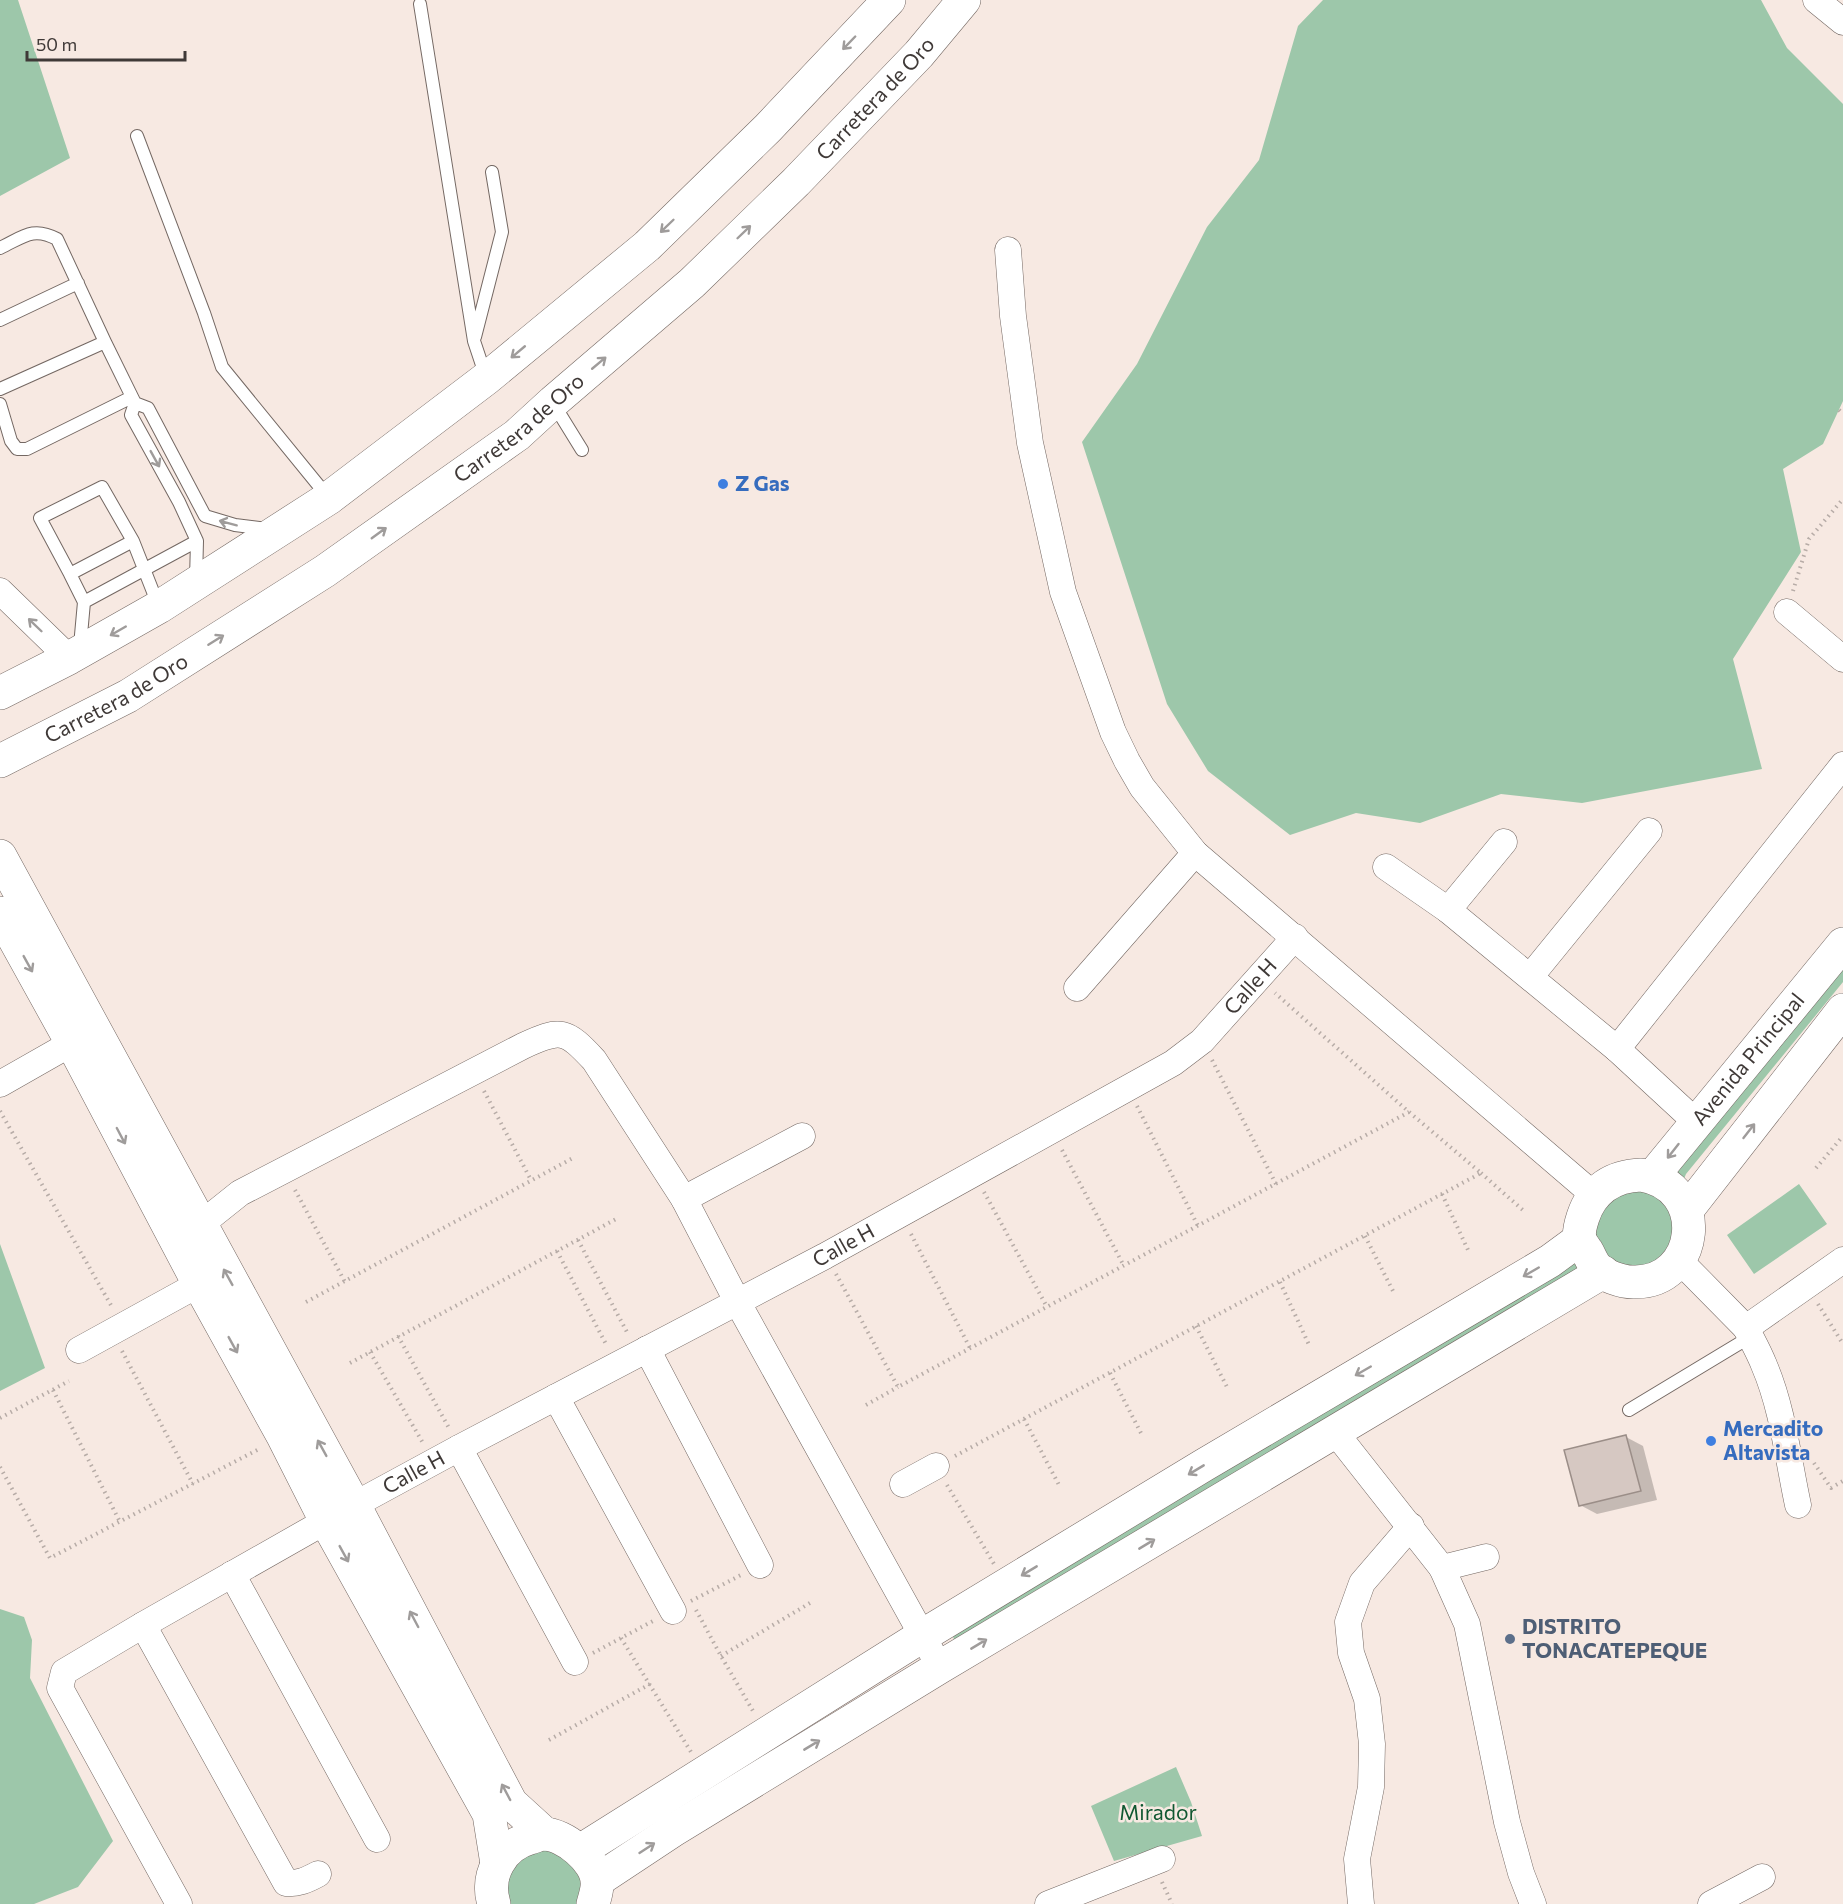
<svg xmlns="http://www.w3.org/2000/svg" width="1843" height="1904" font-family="Commissioner,sans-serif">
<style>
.green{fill:#9dc7aa}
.shadow{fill:#0003}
.building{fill:#d6c8c2;stroke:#9b8e88;stroke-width:1.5}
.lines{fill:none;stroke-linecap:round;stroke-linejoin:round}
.lane-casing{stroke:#746863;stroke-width:14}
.street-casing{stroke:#746863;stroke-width:27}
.secondary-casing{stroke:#746863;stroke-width:34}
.highway-casing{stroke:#746863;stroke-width:34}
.path{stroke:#b7aca7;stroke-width:4;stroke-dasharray:1.5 4.5;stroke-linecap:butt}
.lane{stroke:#fff;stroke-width:12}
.street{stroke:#fff;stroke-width:26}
.secondary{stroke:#fff;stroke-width:33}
.highway{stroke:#fff;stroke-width:33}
.oneway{stroke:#9f9c9b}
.shop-dot{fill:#3f7fe0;stroke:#f7e9e2;stroke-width:2}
.service-dot{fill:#5c6f8a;stroke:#f7e9e2;stroke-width:2}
.labels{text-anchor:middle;stroke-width:5;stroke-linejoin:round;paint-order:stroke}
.street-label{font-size:21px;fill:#3f3937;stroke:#f7e9e2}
.shop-label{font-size:21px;font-weight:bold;fill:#366cbe;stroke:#f7e9e2;text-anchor:start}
.service-label{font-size:21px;font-weight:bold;fill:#4e5e75;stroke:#f7e9e2;text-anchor:start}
.park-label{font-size:21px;fill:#105731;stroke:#f7e9e2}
</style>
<rect width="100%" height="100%" fill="#f7e9e2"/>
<path class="green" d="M0 0H18L70 158 0 196Z
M1323 0H1761L1787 48 1843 104V401L1823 444 1783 469 1801 552 1733 659 1762 769 1582 803 1501 794 1420 823 1356 813 1290 835 1208 771 1167 704 1082 442 1137 364 1207 227 1259 160 1298 26Z
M1843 960V982L1686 1174 1681 1186 1666 1175Z
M1799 1184 1827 1224 1754 1274 1727 1235Z
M1630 1185 1667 1201 1675 1227 1666 1252 1656 1261 1643 1266 1629 1267 1616 1263 1605 1256 1593 1233 1598 1206Z
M0 1244 45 1368 0 1391Z
M1573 1261 1579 1268 954 1640 953 1636Z
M0 1609 24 1617 32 1640 30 1678 113 1841 78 1887 34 1904H0Z
M1176 1767 1191 1802 1202 1836 1114 1861 1091 1806Z
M551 1850 565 1856 581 1878 583 1892 580 1904H503L505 1871 524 1852Z"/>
<path class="shadow" d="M1626 1437 1643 1446 1657 1500 1597 1514 1580 1505Z"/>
<path class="building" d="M1626 1435 1641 1491 1579 1506 1564 1450Z"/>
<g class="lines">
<defs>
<path id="lane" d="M420 4 474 341 486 377
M137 136 204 313 222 367 328 497
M0 248C23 237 33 226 57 239L105 342 135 403
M0 320 78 283
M475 337 502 232 492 172
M0 389 105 342
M553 403 582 450
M0 404 11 441 17 449H27L132 397
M102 487 133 541 70 574 40 518Z
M133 541 159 607
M70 574 84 602
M196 579 197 541 179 502 131 415 135 403 148 408 205 516 235 525 267 529
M80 646 84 602 197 541
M1629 1410 1750 1337"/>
<g id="street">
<path d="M1816 0 1843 22"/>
<path d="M1008 250 1013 316 1030 443 1063 592 1113 732 1127 761 1142 787 1195 853 1594 1195"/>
<path d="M0 591 69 658"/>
<path d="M1787 612 1843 659"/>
<path d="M1386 867 1448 910 1617 1049 1696 1122"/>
<path d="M1448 910 1504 842"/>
<path d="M1530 977 1649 831"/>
<path d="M1077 988 1195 853"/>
<path d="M1617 1049 1843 765"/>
<path d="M0 1084 72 1043"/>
<path d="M684 1199 802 1136"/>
<path d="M186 1233 200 1225 240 1193 523 1046C561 1028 566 1030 594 1060L684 1199 738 1303 932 1653"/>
<path d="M1679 1260 1746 1328C1752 1340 1759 1352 1764 1365 1783 1409 1788 1459 1798 1505"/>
<path d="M1746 1328 1843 1260"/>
<path d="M647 1349 760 1565"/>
<path d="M79 1350 199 1284"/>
<path d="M556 1397 673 1611"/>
<path d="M1335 1432 1442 1568 1467 1624 1507 1822 1521 1873 1533 1904"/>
<path d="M459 1448 575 1662"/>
<path d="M903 1484 936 1466"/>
<path id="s1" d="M354 1505 459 1448 825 1256 1173 1063 1202 1041 1295 937"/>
<path d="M1442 1568 1486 1557"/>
<path d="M232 1574 377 1839"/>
<path d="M143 1625 286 1883C298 1884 307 1880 318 1874"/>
<path d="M179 1904 60 1688 64 1672 143 1625 326 1521"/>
<path d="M1048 1904 1162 1859"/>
<path d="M1361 1904 1357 1859 1371 1787 1372 1744 1367 1699 1351 1653 1348 1622 1362 1583 1411 1526"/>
<path d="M1711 1904 1762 1877"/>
</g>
<g id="secondary">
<path d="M0 856 354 1505 511 1803 545 1834"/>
<path d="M0 913 72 1043 199 1284 283 1436 326 1521 489 1814 497 1864"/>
<path d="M1641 1175C1711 1186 1700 1284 1633 1282 1622 1282 1603 1276 1596 1267 1592 1262 1590 1256 1587 1251 1585 1248 1581 1243 1580 1239 1578 1233 1581 1223 1583 1217 1592 1189 1613 1176 1641 1175Z"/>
<path id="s2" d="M1652 1177 1843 944"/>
<path d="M1687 1210 1843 1010"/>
<path d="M580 1851 922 1636 1204 1465 1550 1261 1580 1239"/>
<path d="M598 1880 672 1831 940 1667 1603 1272"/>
<path d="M494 1904C485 1875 502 1846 530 1838 534 1837 540 1834 544 1834 564 1834 596 1860 597 1881 598 1888 595 1897 593 1904"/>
</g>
<g id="highway">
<path d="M0 693 69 658 159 607 329 498 487 378 647 246 768 128 889 0"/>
<path id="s3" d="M0 761 128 696 325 571 517 435 553 402 692 283 796 182 919 54 964 0"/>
</g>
</defs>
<use href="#lane" class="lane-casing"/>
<use href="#street" class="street-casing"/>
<use href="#secondary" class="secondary-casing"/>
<use href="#highway" class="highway-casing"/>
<path class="path" d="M1839 410 1843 414
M1793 591 1809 539 1843 499
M1212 1060 1276 1184
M484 1091 531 1180
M1137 1106 1198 1226
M0 1111 112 1307
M1062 1150 1124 1266
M1816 1168 1843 1136
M1481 1173 1525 1212
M295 1190 345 1282
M984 1192 1047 1307
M1442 1194 1468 1250
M911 1234 970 1348
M1365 1236 1393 1291
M578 1240 628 1334
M557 1251 607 1346
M836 1274 898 1387 1409 1112
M1280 1282 1310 1347
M306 1302 573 1158
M1818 1304 1843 1344
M1196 1326 1228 1389
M398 1336 449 1428
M122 1351 193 1484
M370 1352 423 1443
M350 1363 618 1218
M1110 1373 1143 1437
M53 1390 120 1522
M866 1405 898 1387
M0 1418 69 1381
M1024 1419 1059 1485
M955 1456 1481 1173 1409 1112 1275 993
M1814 1463 1831 1488 1843 1481
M0 1467 50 1558 261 1448
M947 1485 994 1564
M691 1601 741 1575
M696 1610 721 1656 753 1711
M621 1638 691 1752
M593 1653 653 1621
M721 1656 810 1603
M549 1740 650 1684
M1162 1882 1172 1904"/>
<use href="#lane" class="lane"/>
<use href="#street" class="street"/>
<use href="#secondary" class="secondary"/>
<use href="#highway" class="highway"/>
</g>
<defs><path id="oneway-shaft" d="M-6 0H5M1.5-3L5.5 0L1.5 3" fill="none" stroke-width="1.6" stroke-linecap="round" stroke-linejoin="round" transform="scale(1.5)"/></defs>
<g class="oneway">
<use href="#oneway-shaft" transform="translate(849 43) rotate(134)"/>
<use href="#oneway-shaft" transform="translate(667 226) rotate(136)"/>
<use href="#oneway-shaft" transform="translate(744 232) rotate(-44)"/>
<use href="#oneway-shaft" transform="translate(518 352) rotate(140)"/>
<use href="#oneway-shaft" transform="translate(599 363) rotate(-40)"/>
<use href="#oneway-shaft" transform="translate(155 459) rotate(61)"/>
<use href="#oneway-shaft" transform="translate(228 523) rotate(-165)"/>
<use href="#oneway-shaft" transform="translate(379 533) rotate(-36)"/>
<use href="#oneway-shaft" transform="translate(35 625) rotate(-136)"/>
<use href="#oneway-shaft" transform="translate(118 631) rotate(150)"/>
<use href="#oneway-shaft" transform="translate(216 640) rotate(-32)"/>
<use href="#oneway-shaft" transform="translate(28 964) rotate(61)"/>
<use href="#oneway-shaft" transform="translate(1749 1131) rotate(-52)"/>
<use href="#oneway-shaft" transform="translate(121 1136) rotate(62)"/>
<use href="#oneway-shaft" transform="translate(1673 1151) rotate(128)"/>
<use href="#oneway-shaft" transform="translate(1531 1272) rotate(150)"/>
<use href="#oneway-shaft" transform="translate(228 1277) rotate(-119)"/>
<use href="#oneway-shaft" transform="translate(233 1345) rotate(61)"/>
<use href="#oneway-shaft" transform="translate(1363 1371) rotate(150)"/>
<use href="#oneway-shaft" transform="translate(322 1448) rotate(-119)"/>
<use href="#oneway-shaft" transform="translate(1196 1470) rotate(149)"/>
<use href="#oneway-shaft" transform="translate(1147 1544) rotate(-31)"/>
<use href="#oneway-shaft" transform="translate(344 1554) rotate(61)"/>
<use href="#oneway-shaft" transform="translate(1029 1571) rotate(149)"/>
<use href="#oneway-shaft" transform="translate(414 1619) rotate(-118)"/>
<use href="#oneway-shaft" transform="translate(979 1644) rotate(-31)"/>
<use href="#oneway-shaft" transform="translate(812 1745) rotate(-31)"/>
<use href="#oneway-shaft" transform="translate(506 1792) rotate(-118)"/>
<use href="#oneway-shaft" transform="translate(647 1848) rotate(-33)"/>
</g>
<g class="shop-dot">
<circle cx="723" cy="484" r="6"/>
<circle cx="1711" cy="1441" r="6"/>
</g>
<circle class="service-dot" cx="1510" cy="1639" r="6"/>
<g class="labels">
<g class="street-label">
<text dy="7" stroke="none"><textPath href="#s3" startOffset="1104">Carretera de Oro</textPath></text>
<text dy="7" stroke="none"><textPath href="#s3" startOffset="618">Carretera de Oro</textPath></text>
<text dy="7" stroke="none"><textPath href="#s3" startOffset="132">Carretera de Oro</textPath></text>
<text dy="7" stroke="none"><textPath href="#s1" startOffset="1040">Calle H</textPath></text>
<text dy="7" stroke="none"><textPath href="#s2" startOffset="152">Avenida Principal</textPath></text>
<text dy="7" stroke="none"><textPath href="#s1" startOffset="554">Calle H</textPath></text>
<text dy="7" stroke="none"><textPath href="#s1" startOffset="68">Calle H</textPath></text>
</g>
<g class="shop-label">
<text x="735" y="491">Z Gas</text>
<text x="1723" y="1436">Mercadito<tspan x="1723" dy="24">Altavista</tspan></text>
</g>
<g class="service-label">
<text x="1522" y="1634">DISTRITO<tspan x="1522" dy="24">TONACATEPEQUE</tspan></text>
</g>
<g class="park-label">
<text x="1158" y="1820">Mirador</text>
</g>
</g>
<path d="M27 51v9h158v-9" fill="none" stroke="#3f3937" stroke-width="3"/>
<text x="36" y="51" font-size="18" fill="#3f3937" stroke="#f7e9e2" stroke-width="4.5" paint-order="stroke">50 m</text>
</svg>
